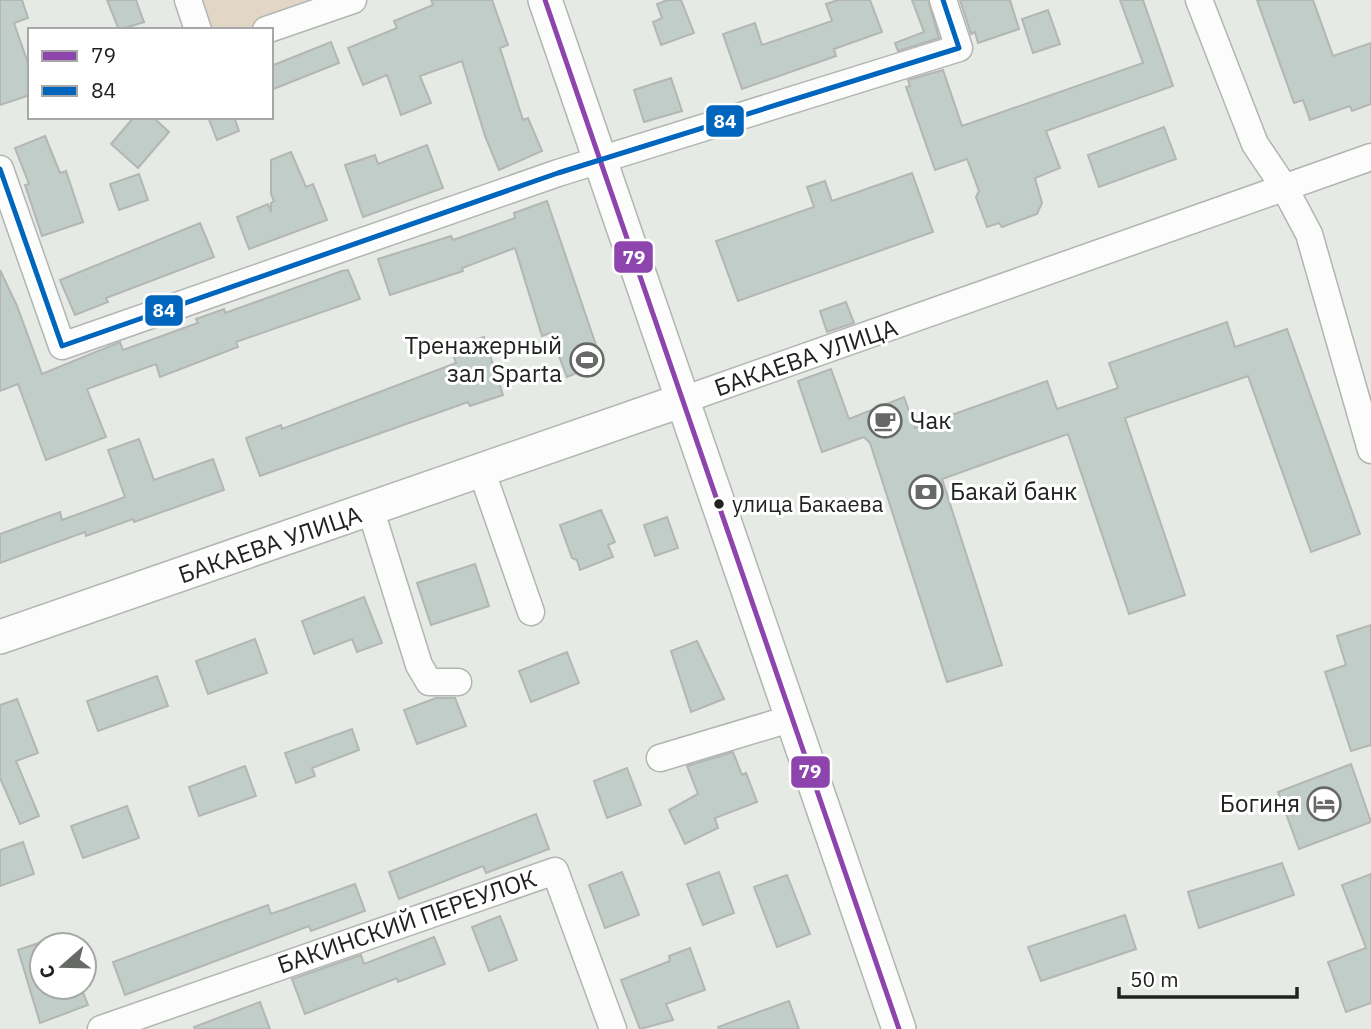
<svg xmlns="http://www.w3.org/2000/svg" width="1371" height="1029" font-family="'IBM Plex Sans',sans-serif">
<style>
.green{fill:#e2d7c7}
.building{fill:#c1cdc8;stroke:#b3b6b4;stroke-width:2}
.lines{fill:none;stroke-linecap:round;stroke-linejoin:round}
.minor-casing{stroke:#b2b5b1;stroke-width:29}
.major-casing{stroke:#b2b5b1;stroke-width:36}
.minor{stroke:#fbfcfb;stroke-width:26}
.major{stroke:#fbfcfb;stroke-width:33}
.bus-1-casing{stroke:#fff;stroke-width:10}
.bus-2-casing{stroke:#fff;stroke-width:10}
.bus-1{stroke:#8e44ad;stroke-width:5}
.bus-2{stroke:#0065bd;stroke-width:5}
.bus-dot{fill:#212320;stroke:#fff;stroke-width:2.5}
.labels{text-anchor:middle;stroke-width:6;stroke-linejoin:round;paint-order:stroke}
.bus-label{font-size:22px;fill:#212320;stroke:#fff;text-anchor:start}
.poi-label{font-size:24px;fill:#212320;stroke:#fff;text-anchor:end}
.street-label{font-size:24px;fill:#212320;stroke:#fff}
.line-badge{stroke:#fff;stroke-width:2.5}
.badge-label{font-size:19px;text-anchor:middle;font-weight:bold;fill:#fff}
</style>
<rect width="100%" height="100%" fill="#e6eae5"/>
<path class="green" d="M194 0H332L243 30H204Z"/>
<path class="building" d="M0 0H22L28 18 14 23 30 69V95L0 105Z
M107 0H136L144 22 119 30Z
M431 0H492L508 45 500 48 523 120 528 118 542 151 499 170 485 136 462 61 420 76 431 103 401 115 387 75 363 85 348 48 397 28 394 21 433 5Z
M668 0H681L694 33 661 45 653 22 662 18 657 4Z
M838 0H870L882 32 834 49 836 56 742 89 723 34 755 23 762 45 832 21 826 4Z
M912 0H928L939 38 898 51 895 43 924 32Z
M960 0H1010L1019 29 978 43 975 32 971 34Z
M1120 0H1143L1173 86 1046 131 1060 168 1035 178 1042 203 1037 214 1002 227 999 223 987 227 976 197 979 191 967 159 935 170 906 87 910 86 908 80 943 70 962 126 1143 63Z
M1257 0H1313L1333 56 1371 43V104L1352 111 1350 106 1310 120 1303 100 1294 103Z
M1048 10 1060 44 1033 53 1022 19Z
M331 42 339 63 271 90V66Z
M671 78 682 111 644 122 634 90Z
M134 117H153L169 132 138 168 111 144Z
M208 117H234L239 131 217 140Z
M1164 127 1176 159 1099 187 1088 155Z
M45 136 60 173 66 171 83 222 42 236 25 185 29 184 15 148Z
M427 145 443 188 363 217 345 165 375 155 378 164Z
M291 152 306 187 313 184 327 220 249 249 237 217 268 204 271 212V203L274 201 271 194V160Z
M912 173 933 232 738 301 716 241 814 207 807 187 825 181 832 201Z
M139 174 148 200 119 210 110 184Z
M547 201 602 363 567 377 550 333 542 336 515 248 462 268 463 271 390 295 378 259 451 236 453 240 515 218 514 213Z
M200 223 214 257 106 298 108 302 75 315 60 280Z
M0 270 17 306 42 374 120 342 123 350 198 323 196 319 224 309 225 313 342 271 348 270 360 299 236 342 238 347 160 377 156 364 87 389 106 437 46 460 18 384 0 391Z
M846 302 854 323 827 332 820 311Z
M1227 322 1235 347 1287 329 1360 534 1311 552 1248 376 1125 418 1185 595 1129 614 1068 434 942 479 1002 665 947 682 870 443 864 437 822 452 798 381 831 369 849 419 904 397 915 428 1047 381 1057 409 1118 388 1109 363Z
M484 337 503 395 470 406 468 402 260 476 246 438 281 425 282 429 456 363 451 348Z
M139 439 154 480 213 459 224 490 134 522 133 519 86 536 85 532 0 563V534L60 512 62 520 125 497 108 450Z
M601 510 615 542 608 545 613 557 580 570 577 560 572 558 560 525Z
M667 517 678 548 655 556 644 525Z
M475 564 489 606 431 625 417 583Z
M364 597 382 643 357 652 352 639 314 654 302 621Z
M1371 625V745L1351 751 1325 672 1346 665 1337 636Z
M255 639 267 673 208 694 196 661Z
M697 641 724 699 691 712 671 651Z
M567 652 579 683 531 702 519 671Z
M157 676 168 706 98 731 87 701Z
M436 698H455L466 726 417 744 404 710Z
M17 699 38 753 16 761 39 816 20 824 0 778V705Z
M352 729 359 750 312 768 315 776 296 783 285 753Z
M733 752 742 775 746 773 757 802 715 818 718 828 685 844 669 810 698 794 687 766Z
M1351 764 1371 822 1299 849 1278 792Z
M245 766 256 796 199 816 189 787Z
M627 768 641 805 607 818 594 781Z
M127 806 139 838 83 858 71 826Z
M536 814 549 849 486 873 483 866 399 899 389 872Z
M23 842 34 874 0 886V850Z
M1282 863 1294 895 1199 928 1188 892Z
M622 872 639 915 605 928 589 885Z
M719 872 734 913 703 925 687 884Z
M1371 874V1003L1346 1012 1328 962 1366 948 1342 885Z
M787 875 810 934 777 947 754 887Z
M355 884 365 911 311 931 309 926 125 995 113 962 268 905 271 914Z
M1125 915 1136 949 1041 981 1028 947Z
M500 916 517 960 489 971 472 927Z
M434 937 445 964 398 982 397 978 305 1014 292 979 361 955 364 964Z
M42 942V987H81L88 1005 40 1023 18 950Z
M690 948 705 990 666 1004 673 1020 640 1029 621 980 670 961 669 956Z
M789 1001 799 1029H719L718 1027Z
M260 1002 270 1029H195L194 1027Z"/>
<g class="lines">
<defs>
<path id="minor" d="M188 0 198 30
M1199 0 1255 144 1284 187 1309 234 1371 450
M266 30 353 0
M0 169 62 346 558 173 959 48 943 0
M683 400 1371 157
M482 472 531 612
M371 511 419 665 429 682H458
M660 758 793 718
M101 1029 555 871 613 1029"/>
<path id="major" d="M545 0 899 1029
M0 637 683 400"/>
</defs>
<use href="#minor" class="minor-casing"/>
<use href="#major" class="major-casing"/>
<use href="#minor" class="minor"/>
<use href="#major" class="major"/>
<defs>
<path id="bus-1" d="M545 0 899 1029"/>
<path id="bus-2" d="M0 169 62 346 558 173 959 48 943 0"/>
</defs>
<use href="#bus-1" class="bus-1-casing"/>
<use href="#bus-2" class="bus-2-casing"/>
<use href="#bus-1" class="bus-1"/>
<use href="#bus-2" class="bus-2"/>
</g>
<defs>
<symbol id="stadium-ring" viewBox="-11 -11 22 22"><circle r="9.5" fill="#fff" stroke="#666965" stroke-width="1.5"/><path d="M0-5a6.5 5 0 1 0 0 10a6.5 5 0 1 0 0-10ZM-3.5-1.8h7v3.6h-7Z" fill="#666965"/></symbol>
<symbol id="cafe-ring" viewBox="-11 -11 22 22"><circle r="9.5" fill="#fff" stroke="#666965" stroke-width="1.5"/><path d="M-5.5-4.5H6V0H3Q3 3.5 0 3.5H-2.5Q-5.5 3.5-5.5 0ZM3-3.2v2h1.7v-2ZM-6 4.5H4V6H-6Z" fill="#666965"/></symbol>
<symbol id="bank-ring" viewBox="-11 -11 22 22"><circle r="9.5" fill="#fff" stroke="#666965" stroke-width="1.5"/><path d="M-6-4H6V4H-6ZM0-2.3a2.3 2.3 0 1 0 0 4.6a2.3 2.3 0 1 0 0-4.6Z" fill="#666965"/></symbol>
<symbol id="hotel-ring" viewBox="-11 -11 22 22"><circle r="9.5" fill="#fff" stroke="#666965" stroke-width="1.5"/><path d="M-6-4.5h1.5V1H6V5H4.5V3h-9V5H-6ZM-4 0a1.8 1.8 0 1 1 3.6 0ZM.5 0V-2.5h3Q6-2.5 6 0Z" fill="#666965"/></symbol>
</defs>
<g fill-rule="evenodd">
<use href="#stadium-ring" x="568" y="341" width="38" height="38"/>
<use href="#cafe-ring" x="866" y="402" width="38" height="38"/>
<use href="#bank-ring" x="907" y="473" width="38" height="38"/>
<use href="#hotel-ring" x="1305" y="785" width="38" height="38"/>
</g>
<circle class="bus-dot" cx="719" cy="504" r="6"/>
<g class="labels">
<g class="bus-label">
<text x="732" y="512">улица Бакаева</text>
</g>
<g class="poi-label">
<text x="562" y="354">Тренажерный<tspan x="562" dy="28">зал Sparta</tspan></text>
<text x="910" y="429" text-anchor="start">Чак</text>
<text x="950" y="500" text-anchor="start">Бакай банк</text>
<text x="1300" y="812">Богиня</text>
</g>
<g class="street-label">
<text transform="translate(806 358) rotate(-19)" y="8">БАКАЕВА УЛИЦА</text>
<text transform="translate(270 545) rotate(-19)" y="8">БАКАЕВА УЛИЦА</text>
<text transform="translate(407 922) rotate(-19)" y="8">БАКИНСКИЙ ПЕРЕУЛОК</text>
</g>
</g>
<g class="line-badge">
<rect x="705" y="104" width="40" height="34" rx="7" fill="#0065bd"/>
<rect x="613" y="240" width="41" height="34" rx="7" fill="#8e44ad"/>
<rect x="144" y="294" width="40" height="33" rx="7" fill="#0065bd"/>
<rect x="790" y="755" width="41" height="34" rx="7" fill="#8e44ad"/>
</g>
<g class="badge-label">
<text x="725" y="128">84</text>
<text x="634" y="264">79</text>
<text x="164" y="317">84</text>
<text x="810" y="778">79</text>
</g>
<rect x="28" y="28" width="245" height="91" fill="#ffffff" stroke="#a6a7a6" stroke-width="2"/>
<rect x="42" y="51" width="35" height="10" fill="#8e44ad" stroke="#a6a7a6" stroke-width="2"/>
<text x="91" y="63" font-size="21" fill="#212320">79</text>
<rect x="42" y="86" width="35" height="10" fill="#0065bd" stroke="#a6a7a6" stroke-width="2"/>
<text x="91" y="98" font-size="21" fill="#212320">84</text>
<g transform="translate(63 966) rotate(250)"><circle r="33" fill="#ffffff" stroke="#a6a7a6" stroke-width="2"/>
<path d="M0-5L12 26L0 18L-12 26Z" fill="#666965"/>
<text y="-10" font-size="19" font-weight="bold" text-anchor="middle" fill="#212320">С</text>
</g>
<path d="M1119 987v10h178v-10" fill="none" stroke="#212320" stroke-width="3.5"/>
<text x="1130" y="987" font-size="21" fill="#212320" stroke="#ffffff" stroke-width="5" paint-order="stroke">50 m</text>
</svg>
